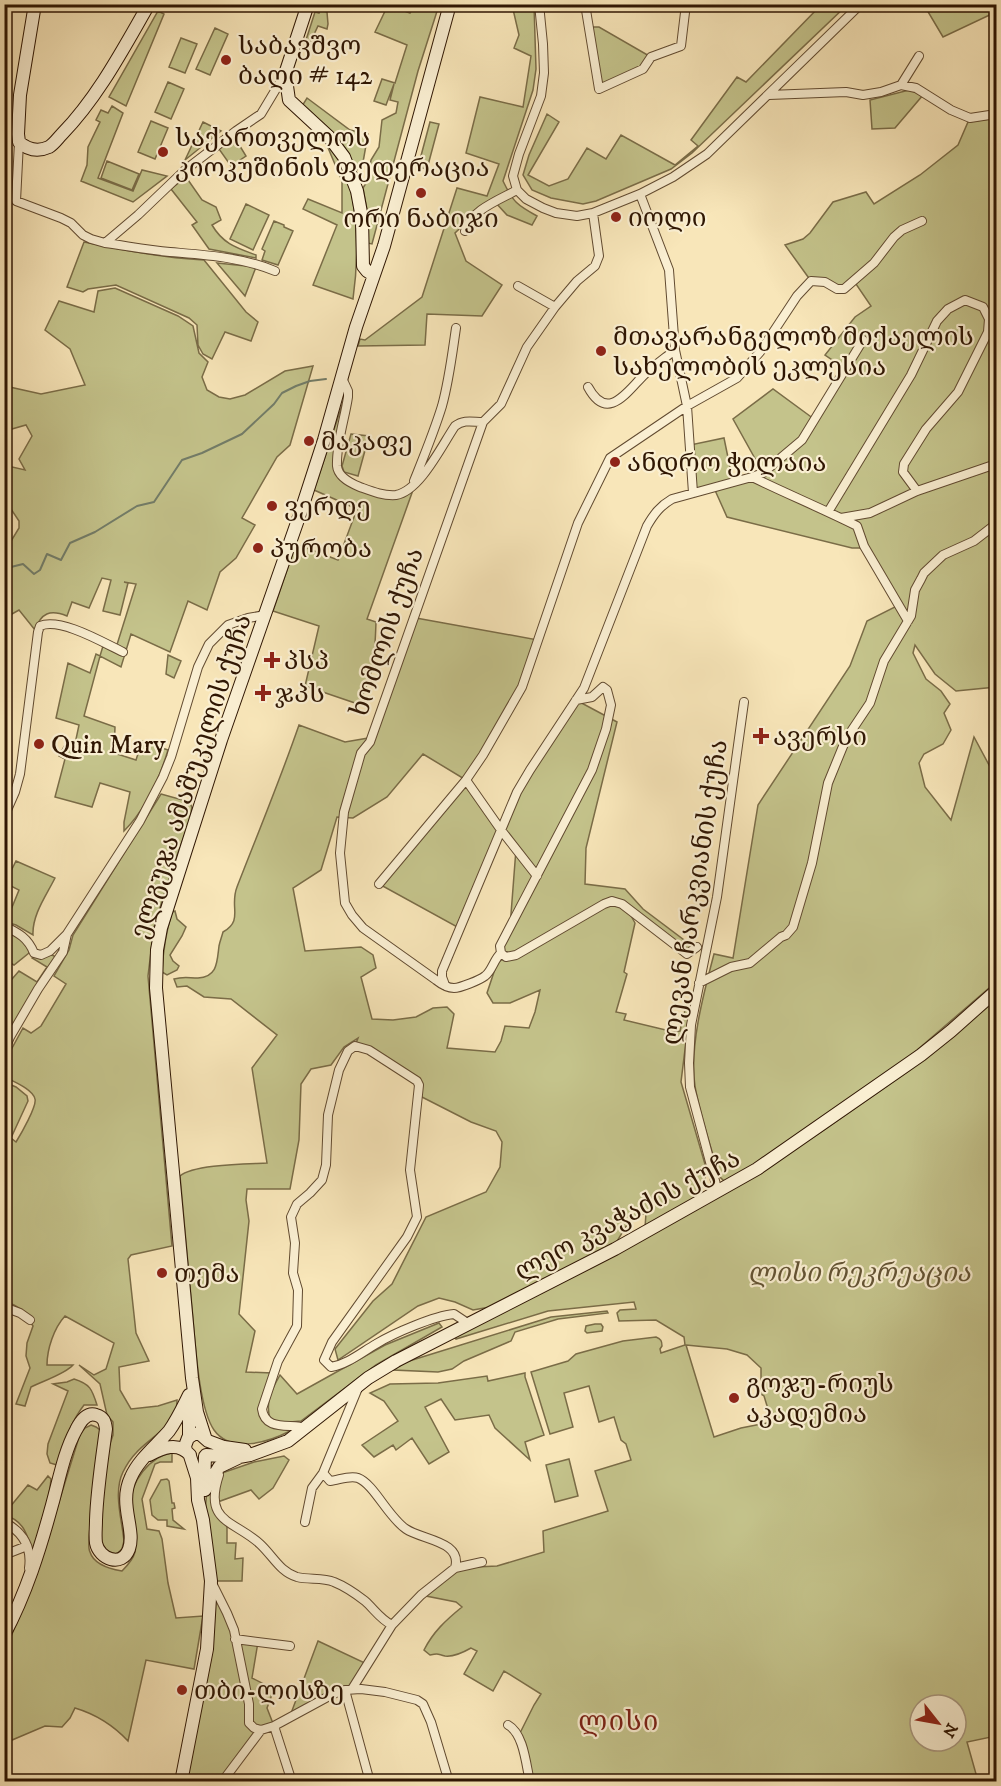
<svg xmlns="http://www.w3.org/2000/svg" width="1001" height="1786" font-family="'IM FELL DW Pica','Noto Serif Georgian',serif">
<style>
.green{fill:#c4c38b;stroke:#7a6c47;stroke-width:1.5;fill-rule:evenodd}
.lines{fill:none;stroke-linecap:round;stroke-linejoin:round}
.stream{stroke:#727c68;stroke-width:2}
.street-casing{stroke:#614a30;stroke-width:10}
.secondary-casing{stroke:#2f1603;stroke-width:14}
.street{stroke:#faefd2;stroke-width:8}
.secondary{stroke:#faefd2;stroke-width:12}
.poi-dot{fill:#8f2418;stroke:#faefd2;stroke-width:2}
.labels{text-anchor:middle;stroke-width:4.5;stroke-linejoin:round;paint-order:stroke}
.poi-label{font-size:26px;fill:#2f1603;stroke:#faefd2;text-anchor:start}
.street-label{font-size:26px;fill:#2f1603;stroke:#faefd2}
.park-label{font-size:26px;font-style:italic;fill:#635333;stroke:#faefd2}
.neighbourhood-label{font-size:27px;letter-spacing:1.5px;fill:#7a1f14;stroke:#faefd2}
</style>
<rect width="100%" height="100%" fill="#f8e6b9"/>
<filter id="stains"><feTurbulence type="fractalNoise" baseFrequency=".00333" numOctaves="4"/><feColorMatrix values="0 0 0 0 .2 0 0 0 0 .09 0 0 0 0 .02 0 0 0 .5 -.17"/></filter>
<radialGradient id="worn" r=".72"><stop offset=".6" stop-color="#630" stop-opacity="0"/><stop offset="1" stop-color="#630" stop-opacity=".3"/></radialGradient>
<path class="green" d="M388 5 410 13 414 5H439L418 71 372 244 367 243 368 215 363 188 368 180 371 160 379 147 382 120 396 113 398 102 390 100 394 84 386 105 374 101 382 79 395 83 407 45 375 32Z
M512 5H534L536 69 533 90 503 181C513 202 517 205 537 216L532 225 507 215 495 202 472 217 455 233 466 261 502 285 482 316 427 314 425 345 358 346 360 339 365 340 422 297 457 188 487 196 499 164 466 153 480 97 523 107 531 56 514 48 519 35Z
M821 5H847L692 153 671 169 596 201 583 204 551 198 532 190 523 175 529 155 547 114 559 122 528 175 549 186 568 179 587 148 606 159 621 135 675 165 698 146 691 140 737 77 746 82Z
M924 5H996V12L943 37Z
M320 10 327 12 328 24 327 29 318 26 309 45 305 43 315 12 319 13Z
M158 11 164 14 126 106 109 97Z
M589 27H599L651 57 637 73 599 89Z
M215 28 228 34 210 75 196 69Z
M181 38 197 44 185 73 169 67Z
M168 82 184 89 171 119 155 112Z
M909 90 923 95 895 128 872 129 870 100Z
M307 98 350 130 368 134 362 168 356 170C343 137 328 128 302 106Z
M112 106 123 113 98 178 133 191 142 170 167 176 133 202 81 181 87 165 88 147 100 122 96 120 101 110 108 113Z
M996 118V687L956 691 935 674 915 645 913 653 926 679 941 691 950 704 944 713 951 730 943 744 924 754 919 763 925 787 951 820 974 737 996 778V982L909 1057 755 1166 726 1183 719 1176C711 1146 700 1116 695 1086 689 1047 704 992 714 954L733 958 758 805 850 666 867 621 897 606 869 548H852L727 517 714 488 693 493 690 445 724 438 733 482 763 473 733 419 773 389 814 419 844 368 825 355 855 317 871 306 854 281 844 289 811 281 785 245 803 239 810 233 833 202 866 192 874 204 920 175 958 145 968 122Z
M151 121 168 128 155 159 138 152Z
M203 122 221 131 185 160Z
M430 122 439 124 427 169 418 167Z
M235 138 246 156 231 166 219 149Z
M326 143C331 148 338 154 341 161 359 200 359 257 353 299L313 285 337 225 303 209 308 199 342 213V181Z
M107 161 139 174 132 190 101 178Z
M186 177 202 200 216 207 221 220 212 225C223 244 237 248 256 255V258L209 249 192 225 197 222 171 189Z
M246 204 269 215 253 250 230 239Z
M274 221 284 225V227L293 231 278 265 262 260 265 251 262 249Z
M84 242C123 250 164 258 204 260L246 312 258 322 251 341 225 332 212 359 203 354 198 345 197 325 189 318 116 285 88 289 83 292 67 287Z
M217 263 256 267 245 296Z
M115 288 178 316 193 326 199 353 208 362 202 377 207 390 219 397 230 399 245 395 285 371 313 366 290 445 277 457 242 518 255 525 236 558 220 572 207 610 188 601 170 652 131 634 121 667 100 656 84 716 115 727 114 753 136 760 142 741 168 750C159 780 146 809 124 831V822L130 792 100 783 92 807 55 797 65 759 59 756 66 743 75 744 79 725 56 718 68 663 90 673 96 654 100 656 103 646 115 651 136 584 124 582 128 583 120 615 103 611 111 580 102 578 89 608 72 602 67 616C50 609 41 613 35 630L19 610 5 618V551L19 528V521L9 506 5 503 4 470 8 466 25 470 19 459 32 436 26 425 5 431V386L41 394 85 385 70 349 45 330 59 301 94 312 98 291Z
M344 399C345 418 326 467 340 480 346 486 358 489 365 492 388 501 391 501 413 490L367 619 376 622C375 654 374 676 358 704L305 686 319 626 273 611 296 544 338 560 357 509 314 490Z
M351 434 369 436 358 476 344 472 342 466Z
M416 618 538 640 522 687 466 781 501 829 517 792 576 700 617 722 586 848 585 884 625 889 643 909 692 946 687 954 624 903 635 923 624 972 627 974 616 1012 626 1014 624 1020 674 1032 680 1031 685 1010 690 1009 681 1082 707 1171 699 1199 645 1228 646 1213 631 1218 616 1243 490 1307 473 1310 455 1302 439 1298 418 1306 338 1360 335 1349 373 1301 392 1284 426 1217 486 1192 500 1167 502 1142 496 1131 471 1122 418 1095 419 1085 355 1046 358 1038 344 1047 331 1065 311 1069 301 1084 299 1140 290 1189H247L246 1200 249 1221 239 1314 255 1331 246 1372 272 1373C264 1389 257 1404 263 1421L290 1431C269 1442 231 1454 214 1430 198 1407 195 1337 192 1308 188 1264 184 1220 180 1176 193 1164 248 1164 267 1163L252 1068 277 1035 231 999 204 997 187 986 177 987 174 979C184 976 189 978 198 978 218 977 217 961 219 946 220 941 222 936 223 932 244 920 229 907 237 887 258 833 280 780 299 725L345 742 374 737ZM423 754 466 780 379 884 459 928 501 831 516 849 510 927 501 953 506 957 497 963 487 993 493 1003H510L540 990 535 1012 529 1028 505 1026 501 1041 495 1052 447 1048 454 1014 447 1007 433 1008 416 1017 393 1020 372 1019 361 977 376 968 373 955 361 947 305 951 293 888 321 870 337 817 353 818 387 797Z
M168 655 181 661 174 678 166 674Z
M161 794 190 802 192 808 188 826 172 869 154 927 148 976 172 1246 131 1255 128 1259 136 1333 149 1361 119 1367 120 1390 131 1409 158 1406 177 1400C178 1425 150 1437 136 1453 131 1458 126 1466 123 1472 113 1492 122 1520 124 1541L122 1549 117 1554 112 1553 106 1550 101 1542V1501L107 1452 113 1435V1422L107 1415 100 1384 79 1365 94 1375 106 1369 114 1343 65 1316C54 1328 47 1349 47 1365H73C65 1374 43 1381 31 1387L25 1406 16 1404 30 1368 26 1356 27 1343 33 1326C26 1314 20 1305 5 1302L4 1082 16 1087 27 1096 28 1101 11 1138 16 1142C21 1134 37 1106 35 1099 33 1089 12 1081 5 1077V1061L23 1028 31 1033 41 1026 66 984 54 976 69 950 73 935Z
M16 861 55 878C46 896 32 915 33 935L16 925 6 922 19 890 5 883Z
M175 911 177 919 186 927 182 936 170 955 173 961 179 966 177 970 167 975 162 972C163 951 166 932 172 912Z
M8 931 28 945 29 953 14 965 5 960V936Z
M52 955 56 957 5 1046V987L19 971 37 982 47 967 32 958C37 954 46 957 52 955Z
M996 997V1736L967 1742 978 1781H530L519 1735 534 1705 541 1694 504 1671 493 1691 464 1674 477 1651 471 1648C464 1652 453 1657 445 1656 437 1654 439 1653 430 1655L424 1650C433 1632 446 1620 462 1607L456 1602 421 1595 455 1568 497 1566 544 1552 543 1531 608 1511 595 1471 631 1460 626 1444 621 1440 614 1417 599 1422 589 1386 564 1393 573 1427 550 1434 531 1372 568 1361 576 1354 623 1341 656 1337C661 1339 662 1341 662 1346L660 1349 661 1353 685 1345 684 1337 656 1320 619 1321 617 1313 620 1310 636 1309 634 1302 548 1311 456 1339 454 1336 758 1173 824 1130 910 1070ZM686 1345 727 1349 747 1355 761 1368V1394L764 1396 772 1422 741 1428 714 1437ZM920 1705H956V1741H920Z
M607 1311 608 1313 558 1319 515 1332 511 1341 464 1361 452 1369 438 1372 394 1370 406 1362 551 1317Z
M439 1323 442 1327 376 1365 301 1421 279 1423 270 1418C265 1402 272 1389 280 1375L297 1394 385 1345Z
M595 1324H601L603 1327 602 1331 587 1333 585 1331 586 1326Z
M525 1373V1377L544 1435 525 1442 530 1460 495 1428 489 1415 455 1420 441 1399 425 1407 449 1452 429 1464 412 1438 396 1450 393 1445 374 1457 362 1445 398 1421 384 1401 370 1393 390 1384 438 1383 487 1376 488 1381Z
M74 1379C90 1384 92 1389 97 1405H84C70 1423 64 1444 57 1465L50 1463 47 1454 48 1444 68 1391 53 1384 67 1382Z
M91 1425 96 1427 100 1430 89 1537C89 1542 88 1548 90 1552 94 1565 110 1569 122 1571 127 1566 133 1560 135 1552 138 1541 130 1518 130 1505 130 1482 150 1456 172 1453V1462H160L155 1464 142 1499 147 1529 159 1531 162 1539 168 1583 176 1618 203 1616 194 1669 146 1660 128 1741C114 1726 95 1714 75 1708L70 1718 62 1727 45 1726 5 1743V1650L10 1639 37 1573 80 1434 85 1428Z
M284 1456 289 1460 273 1488 259 1499 251 1490 215 1503 227 1522V1543H236L235 1559 243 1558 242 1581H212L235 1639 258 1642 252 1678 274 1689 267 1708 274 1726 261 1730 222 1781 180 1782 207 1649 205 1512 207 1489 216 1474 225 1472 254 1462Z
M569 1459 578 1496 555 1502 546 1465Z
M48 1476 51 1479C49 1504 40 1530 32 1554 28 1535 24 1521 5 1515V1513L28 1485 37 1490Z
M167 1479 169 1481 172 1503H174L175 1508 172 1509 173 1520 184 1529 167 1526V1520H158L152 1515 150 1500 161 1480Z
M318 1641 367 1664 352 1689 290 1716Z"/>
<g class="lines">
<path class="stream" d="M4 571 7 568 23 564 34 574 40 570 47 554 61 560 70 543 95 532 137 506 154 502 182 460 202 453 242 434 274 404 282 393 296 386 310 381 326 379"/>
<defs>
<path id="street" d="M539 4 543 44 544 73 541 96 519 154 513 176 517 190 526 199 543 208 556 213 577 216 593 213 640 194 673 177 707 154 861 4
M585 4 599 89 643 69 651 57 681 46 686 4
M901 85 919 56
M769 95 846 92 863 95 881 92 901 85 916 88 951 110 970 118 996 114
M19 142 16 201 61 218 71 223 83 235 91 239 105 243 138 215 185 170 236 131 261 114 285 74
M640 194 669 270 675 350 687 406 693 493
M465 231C471 210 499 200 517 190
M105 243C127 246 148 250 170 252 204 255 242 257 275 271
M518 286 555 307
M342 378 348 391V397C345 418 336 444 337 466 338 477 350 483 360 487 371 491 383 496 396 495 420 491 442 445 455 426 464 419 473 422 483 422
M588 387C608 424 628 390 645 374 655 365 665 358 675 350
M752 477 763 473 802 440 863 340
M414 481C424 456 434 432 442 406 449 381 452 355 456 328
M828 512 911 375 937 321 948 309 965 300 983 307 989 319 988 332 958 392 926 429 904 464 903 472 917 491
M841 518 870 513 917 491 996 464
M576 700 592 697 603 687 607 690 611 705 606 729 592 770 500 946 501 953 506 957 516 955 604 904 612 901 622 904 687 954 697 947
M466 780 501 830 537 876
M4 817 15 792 20 774 38 632 40 626C60 617 104 643 123 652
M379 884 466 780 483 755 522 687 578 523 610 458 687 406 737 378 760 352 797 296 811 281 825 282 837 289H844L874 263 894 237 902 230 922 221
M4 926C19 933 28 938 34 953L41 955 50 951 67 934
M501 953C494 959 492 971 485 976 480 980 460 988 454 988 447 988 441 984 436 980L363 928 352 915 345 903 340 853 344 812 361 753 370 742 483 422 501 404 527 347 555 307 577 281 595 266 599 256 593 213
M699 983 731 967 750 963 781 937 786 935 793 927 812 863 828 783 846 739 870 703 884 661 911 616 915 590 921 579 924 573 943 555 974 541 996 524
M445 985 442 977V971L517 792 530 770 584 688 647 526C654 514 660 506 672 499L752 477C787 494 823 509 857 526L864 546 908 621
M4 1051 10 1037 38 989 63 952 67 934 140 821 163 777 171 757 198 667 209 644 228 625 248 618 265 615
M718 1192 690 1087 689 1063 691 1025 717 897 744 702
M4 1307 20 1313 30 1320
M358 1388 323 1473 330 1481C339 1480 350 1475 358 1478 374 1484 388 1517 406 1529 422 1540 463 1541 455 1568
M306 1428C291 1423 265 1432 262 1409L278 1361 297 1326 298 1290 293 1273 295 1243 291 1217 297 1204 310 1193 322 1180 326 1165 328 1115 339 1070 348 1051 355 1046 369 1050 417 1081 419 1085 410 1170 417 1217 407 1237 332 1342 324 1360 331 1367C348 1364 362 1352 376 1344 394 1333 434 1316 454 1314L469 1324
M219 1475C203 1523 234 1520 260 1544 273 1556 280 1572 297 1577 309 1580 323 1577 334 1582 344 1586 356 1594 365 1601 374 1609 381 1620 392 1625
M4 1522C23 1532 32 1547 29 1568
M305 1522 312 1488 323 1473
M4 1555 27 1546
M212 1583 227 1613 234 1630 249 1704V1723L254 1728 261 1730 274 1726 333 1694 345 1690 361 1689 385 1692 417 1700 423 1704 431 1722 449 1782
M235 1639 290 1646
M352 1689 392 1625 421 1595 455 1568 482 1562
M345 1690 370 1782
M508 1725C524 1734 526 1765 530 1782
M274 1726 292 1782
M222 1782 261 1730"/>
<path id="secondary" d="M35 4 20 95 18 134 19 142C28 150 38 152 49 147 54 144 58 138 62 134 98 97 123 49 149 4
M308 4 286 71 287 86 289 100 329 137 344 157 357 191 362 218 363 266 367 271 373 275
M189 1400V1437
M205 1437 197 1412 192 1378 156 988 157 950 161 928 221 740 300 514 324 440 356 327 384 246 450 4
M186 1451 185 1446 188 1438 194 1434H200L208 1441 224 1447 245 1450
M149 1455C162 1448 178 1441 190 1455
M206 1455 239 1457 250 1455 288 1441 368 1378 396 1361 615 1249 757 1169 921 1055 951 1031 996 991
M204 1488 205 1456
M205 1490 219 1467 238 1458
M4 1635C26 1594 40 1549 52 1505 59 1480 64 1452 76 1430 80 1422 87 1412 96 1415 104 1417 105 1422 106 1429 102 1459 97 1490 96 1520 96 1528 95 1536 96 1543 99 1559 122 1568 129 1549 136 1529 118 1504 131 1477 139 1459 156 1446 169 1431 177 1420 183 1407 189 1395
M181 1782 207 1649 211 1581 203 1520 198 1500 197 1478 190 1456"/>
</defs>
<use href="#street" class="street-casing"/>
<use href="#secondary" class="secondary-casing"/>
<use href="#street" class="street"/>
<use href="#secondary" class="secondary"/>
</g>
<g class="poi-dot">
<circle cx="226" cy="60" r="6"/>
<circle cx="163" cy="152" r="6"/>
<circle cx="421" cy="193" r="6"/>
<circle cx="616" cy="217" r="6"/>
<circle cx="601" cy="351" r="6"/>
<circle cx="309" cy="441" r="6"/>
<circle cx="615" cy="462" r="6"/>
<circle cx="272" cy="506" r="6"/>
<circle cx="258" cy="548" r="6"/>
<path d="M269 651h6v6h6v6h-6v6h-6v-6h-6v-6h6z"/>
<path d="M260 684h6v6h6v6h-6v6h-6v-6h-6v-6h6z"/>
<path d="M758 727h6v6h6v6h-6v6h-6v-6h-6v-6h6z"/>
<circle cx="39" cy="744" r="6"/>
<circle cx="162" cy="1273" r="6"/>
<circle cx="734" cy="1398" r="6"/>
<circle cx="182" cy="1690" r="6"/>
</g>
<g class="labels">
<g class="poi-label">
<text x="238" y="54">საბავშვო<tspan x="238" dy="30">ბაღი # 142</tspan></text>
<text x="175" y="146">საქართველოს<tspan x="175" dy="30">კიოკუშინის ფედერაცია</tspan></text>
<text x="628" y="226">იოლი</text>
<text x="421" y="227" text-anchor="middle">ორი ნაბიჯი</text>
<text x="613" y="345">მთავარანგელოზ მიქაელის<tspan x="613" dy="30">სახელობის ეკლესია</tspan></text>
<text x="321" y="450">მაკაფე</text>
<text x="627" y="471">ანდრო ჭილაია</text>
<text x="284" y="515">ვერდე</text>
<text x="270" y="557">პურობა</text>
<text x="284" y="669">პსპ</text>
<text x="275" y="702">ჯპს</text>
<text x="773" y="745">ავერსი</text>
<text x="51" y="753">Quin Mary</text>
<text x="174" y="1282">თემა</text>
<text x="746" y="1392">გოჯუ-რიუს<tspan x="746" dy="30">აკადემია</tspan></text>
<text x="194" y="1699">თბი-ლისზე</text>
</g>
<g class="street-label">
<text transform="translate(386 632) rotate(-71)" y="9">ხომლის ქუჩა</text>
<text transform="translate(190 776) rotate(-72)" y="9">ელგუჯა ამაშუკელის ქუჩა</text>
<text transform="translate(694 892) rotate(-81)" y="9">ლევან ჩარკვიანის ქუჩა</text>
<text transform="translate(627 1214) rotate(-28)" y="9">ლეო კვაჭაძის ქუჩა</text>
</g>
<g class="park-label">
<text x="859" y="1281">ლისი რეკრეაცია</text>
</g>
<g class="neighbourhood-label">
<text x="619" y="1730">ლისი</text>
</g>
</g>
<rect width="1001" height="1786" fill="none" stroke="#f8e6b9" stroke-width="24"/>
<rect x="6" y="6" width="989" height="1774" fill="none" stroke="#2f1603" stroke-width="3"/>
<rect x="12" y="12" width="977" height="1762" fill="none" stroke="#2f1603" stroke-width="1.5"/>
<g transform="translate(938 1723) rotate(121)"><circle r="28" fill="#faefd2" stroke="#a9987f" stroke-width="1.5"/>
<path d="M0-4.5L10 22L0 15L-10 22Z" fill="#8f2418"/>
<text y="-9" font-size="16" font-weight="bold" text-anchor="middle" fill="#2f1603">N</text>
</g>
<rect width="100%" height="100%" filter="url(#stains)"/>
<rect width="100%" height="100%" fill="url(#worn)"/>
</svg>
